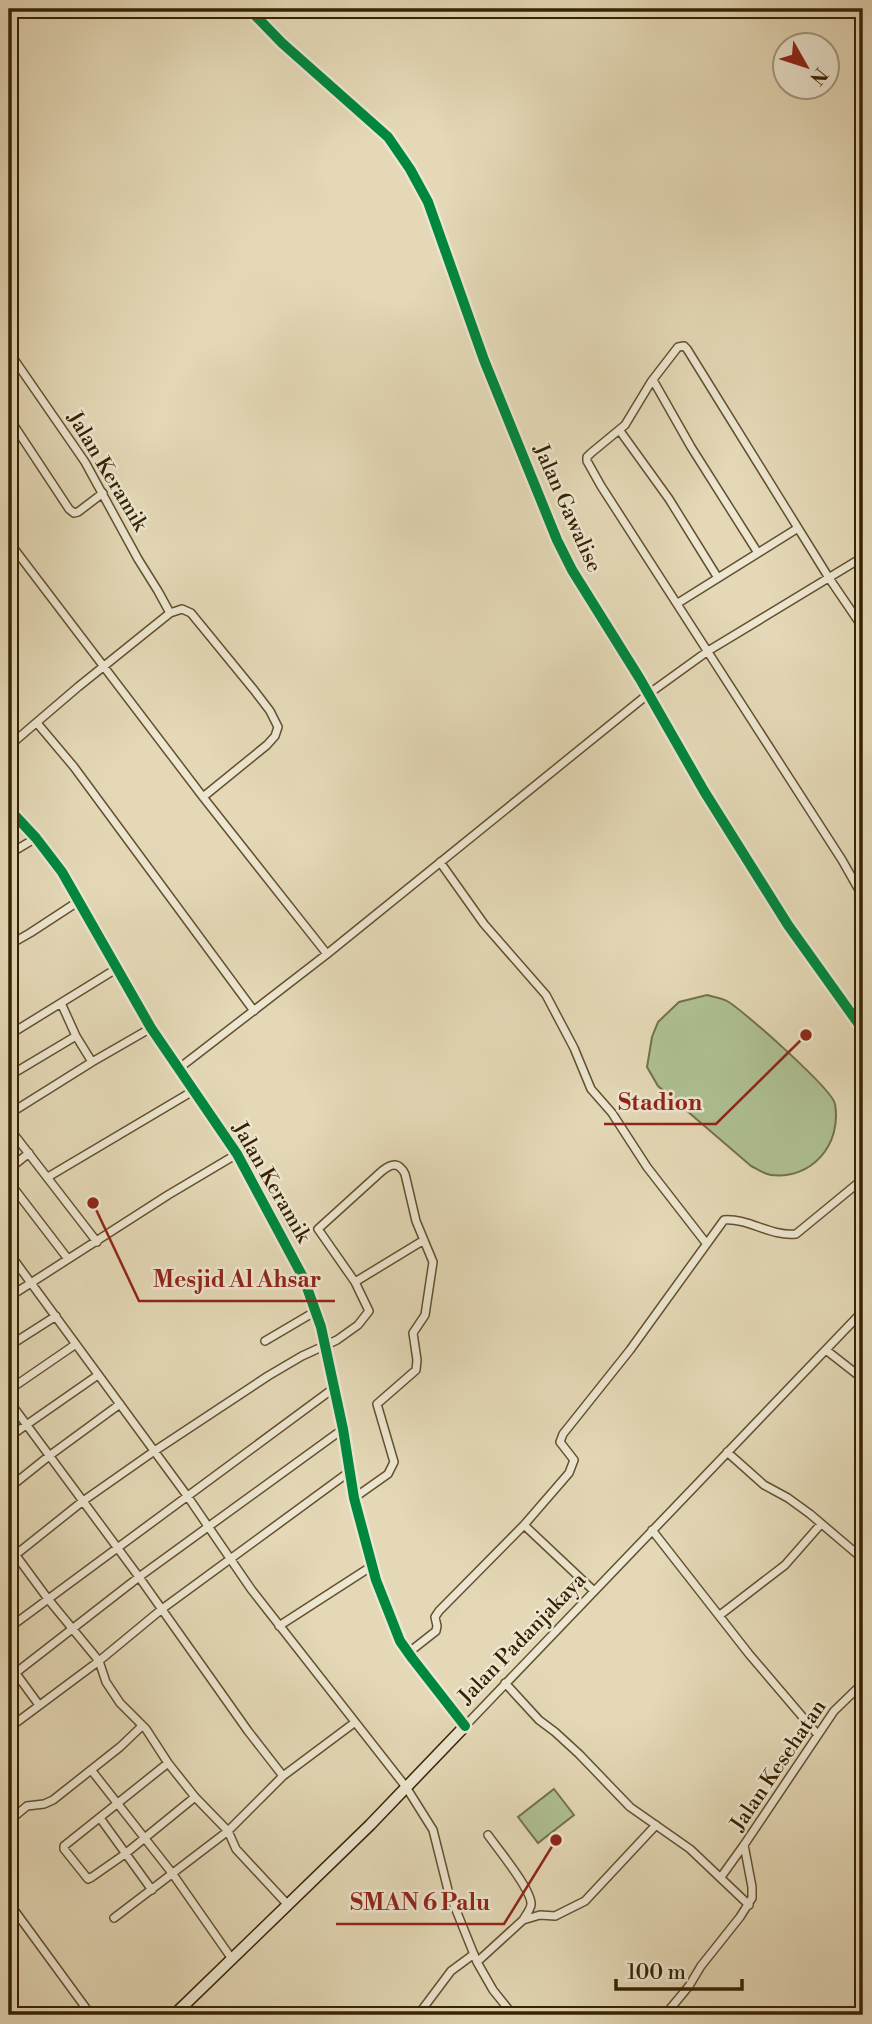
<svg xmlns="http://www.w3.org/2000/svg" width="872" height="2024" font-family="'Libre Bodoni',serif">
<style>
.garden{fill:#aec093;stroke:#72714a;stroke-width:2}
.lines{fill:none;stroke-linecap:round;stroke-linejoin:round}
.street-casing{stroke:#62502f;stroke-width:10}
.secondary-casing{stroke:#362202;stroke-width:13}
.street{stroke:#ede6d0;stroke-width:7}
.secondary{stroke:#ede6d0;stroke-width:10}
.cycleway-casing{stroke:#ede6d0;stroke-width:15}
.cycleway{stroke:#00873e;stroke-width:10}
.labels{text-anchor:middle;stroke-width:5;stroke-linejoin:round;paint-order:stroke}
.street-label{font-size:21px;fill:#362202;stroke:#ede6d0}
.leader{fill:none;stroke:#8f2418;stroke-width:2.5}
.callout-dot{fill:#8f2418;stroke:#ede6d0;stroke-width:2.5}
.callout-label{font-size:23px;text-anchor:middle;font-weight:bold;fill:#8f2418;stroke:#ede6d0;stroke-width:5;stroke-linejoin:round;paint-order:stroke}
</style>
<rect width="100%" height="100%" fill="#e4d8b6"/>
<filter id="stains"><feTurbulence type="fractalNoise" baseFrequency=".00286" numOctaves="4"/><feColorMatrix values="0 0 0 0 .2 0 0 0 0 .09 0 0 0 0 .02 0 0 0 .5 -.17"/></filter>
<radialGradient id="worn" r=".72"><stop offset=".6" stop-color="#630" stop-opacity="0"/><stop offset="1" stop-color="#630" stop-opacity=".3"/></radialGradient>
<path class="garden" d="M707 995C713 997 722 998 727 1001 743 1010 833 1090 835 1104 842 1144 812 1180 771 1175 764 1174 757 1169 751 1166L658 1086 647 1067 652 1037 658 1022 679 1002Z
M554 1789 574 1815 538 1843 518 1817Z"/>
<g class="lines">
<defs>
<path id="street" d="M249 9 282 43 388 137 410 169 428 202 484 360 557 540 572 570 640 679 704 791 788 925 863 1030
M9 352 85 462 138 559 158 591 170 613 78 687 9 746
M653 380 691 447 758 553
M9 418 69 509 74 513 78 512 103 493
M620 431 669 499 718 578
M9 542 203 797 327 954
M678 603 798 528
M170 613 182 609 191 613 254 690 270 711 278 727 275 736 267 745 203 797
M863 628 829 578 687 349 684 346 678 347 651 382 625 425 591 453 587 457V461L601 486 842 860 863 897
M37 723 74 767 254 1011
M9 854 36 838
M440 862 484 924 546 995 574 1048 591 1089 612 1113 647 1167 706 1243
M9 945 30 933 79 901
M61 1003 76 1036 92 1062
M852 1013 863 1007
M9 1035 116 969
M178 1069 327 954 647 695 708 651 863 557
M9 1076 76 1036
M9 1114 92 1062 151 1028
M9 1128 97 1242
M9 1169 29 1153
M48 1177 193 1091
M9 1182 68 1259
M9 1253 188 1497 251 1589 406 1787 433 1830 448 1890 477 1962 493 1990 513 2015
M9 1297 168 1195 237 1154
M265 1341 316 1311
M9 1346 56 1316
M826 1350 863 1379
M9 1390 76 1344
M9 1401 139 1577 248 1731 283 1776
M863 1403V1408
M9 1437 98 1375
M727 1452 764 1485 788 1498 810 1514 863 1559
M9 1488 49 1456 120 1404
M354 1498 388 1474 394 1462 377 1404 416 1370 417 1360 413 1333 425 1315 433 1262 416 1221 405 1174C399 1162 392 1163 382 1171L318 1229 355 1282
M524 1525 594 1591
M652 1530 749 1654 818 1735
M9 1546 48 1599 99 1661 106 1682 120 1703 146 1729 168 1763 195 1797 228 1831 236 1849 288 1905
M9 1560 83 1501 153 1452 268 1376 302 1356 337 1340 358 1325 369 1311 355 1282 424 1240
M720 1615 785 1565 821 1524
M279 1626 372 1566
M9 1628 334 1388
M408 1653 436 1631 437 1626 435 1617 439 1611 524 1525 569 1473 574 1460 560 1442 563 1434 630 1350 724 1220C749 1218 771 1237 796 1234L863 1179
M9 1664 39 1705
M9 1678 139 1577 343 1429
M505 1683 539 1720 555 1732 579 1754 630 1807 690 1849 749 1905
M465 1726 863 1311
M9 1728 99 1661 162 1609 349 1472
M168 1763 64 1846V1849L88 1879 92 1877 125 1854 195 1797
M92 1771 172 1873 232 1959
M100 1818 152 1890
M9 1821 27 1806 44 1804 53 1800 120 1747 142 1726
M488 1835C497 1848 533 1891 531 1905 530 1910 526 1915 523 1920
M721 1877 744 1845 834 1711 863 1683
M9 1903 91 2015
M114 1918 228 1831 283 1776 354 1723
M477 1962 523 1920 540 1915 555 1916 585 1901 656 1825
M418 2015 451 1971 474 1954
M665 2015 689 1986 701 1966 740 1917 752 1898V1887L744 1845"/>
<path id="secondary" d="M9 809 36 838 62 872 151 1028 237 1154 304 1279 321 1327 343 1429 354 1498 376 1580 400 1641 412 1658 465 1726 370 1825 174 2015"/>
</defs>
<use href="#street" class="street-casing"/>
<use href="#secondary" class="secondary-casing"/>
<use href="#street" class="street"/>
<use href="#secondary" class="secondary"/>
<defs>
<path id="cycleway" d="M249 9 282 43 388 137 410 169 428 202 484 360 557 540 572 570 640 679 704 791 788 925 863 1030
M9 809 36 838 62 872 151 1028 237 1154 304 1279 321 1327 343 1429 354 1498 376 1580 400 1641 412 1658 465 1726"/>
</defs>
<use href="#cycleway" class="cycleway-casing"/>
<use href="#cycleway" class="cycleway"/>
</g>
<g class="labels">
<g class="street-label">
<text transform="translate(108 471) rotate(59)" y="7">Jalan Keramik</text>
<text transform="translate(568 508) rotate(66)" y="7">Jalan Gawalise</text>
<text transform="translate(272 1182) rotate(60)" y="7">Jalan Keramik</text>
<text transform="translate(522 1638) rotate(-46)" y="7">Jalan Padanjakaya</text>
<text transform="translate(778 1765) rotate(-56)" y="7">Jalan Kesehatan</text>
</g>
</g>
<path class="leader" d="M806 1035L716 1124H604M93 1203L139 1301H335M556 1840L504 1924H336"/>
<g class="callout-dot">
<circle cx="806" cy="1035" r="7"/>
<circle cx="93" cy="1203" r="7"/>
<circle cx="556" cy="1840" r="7"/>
</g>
<g class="callout-label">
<text x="660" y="1110">Stadion</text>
<text x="237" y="1287">Mesjid Al Ahsar</text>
<text x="420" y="1910">SMAN 6 Palu</text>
</g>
<rect width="872" height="2024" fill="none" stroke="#e4d8b6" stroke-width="35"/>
<rect x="10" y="10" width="851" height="2003" fill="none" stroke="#362202" stroke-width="3.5"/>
<rect x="18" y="18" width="837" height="1989" fill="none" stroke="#362202" stroke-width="2"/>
<g transform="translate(806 66) rotate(129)"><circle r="33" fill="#ede6d0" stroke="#a4987e" stroke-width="2"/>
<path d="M0-5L12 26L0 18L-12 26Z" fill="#8f2418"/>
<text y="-10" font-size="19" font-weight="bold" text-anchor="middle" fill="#362202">N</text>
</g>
<path d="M616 1979v10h126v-10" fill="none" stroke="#362202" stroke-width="3.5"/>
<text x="627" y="1979" font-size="21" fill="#362202" stroke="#ede6d0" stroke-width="5" paint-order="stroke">100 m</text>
<rect width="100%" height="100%" filter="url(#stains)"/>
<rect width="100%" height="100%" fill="url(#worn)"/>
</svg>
